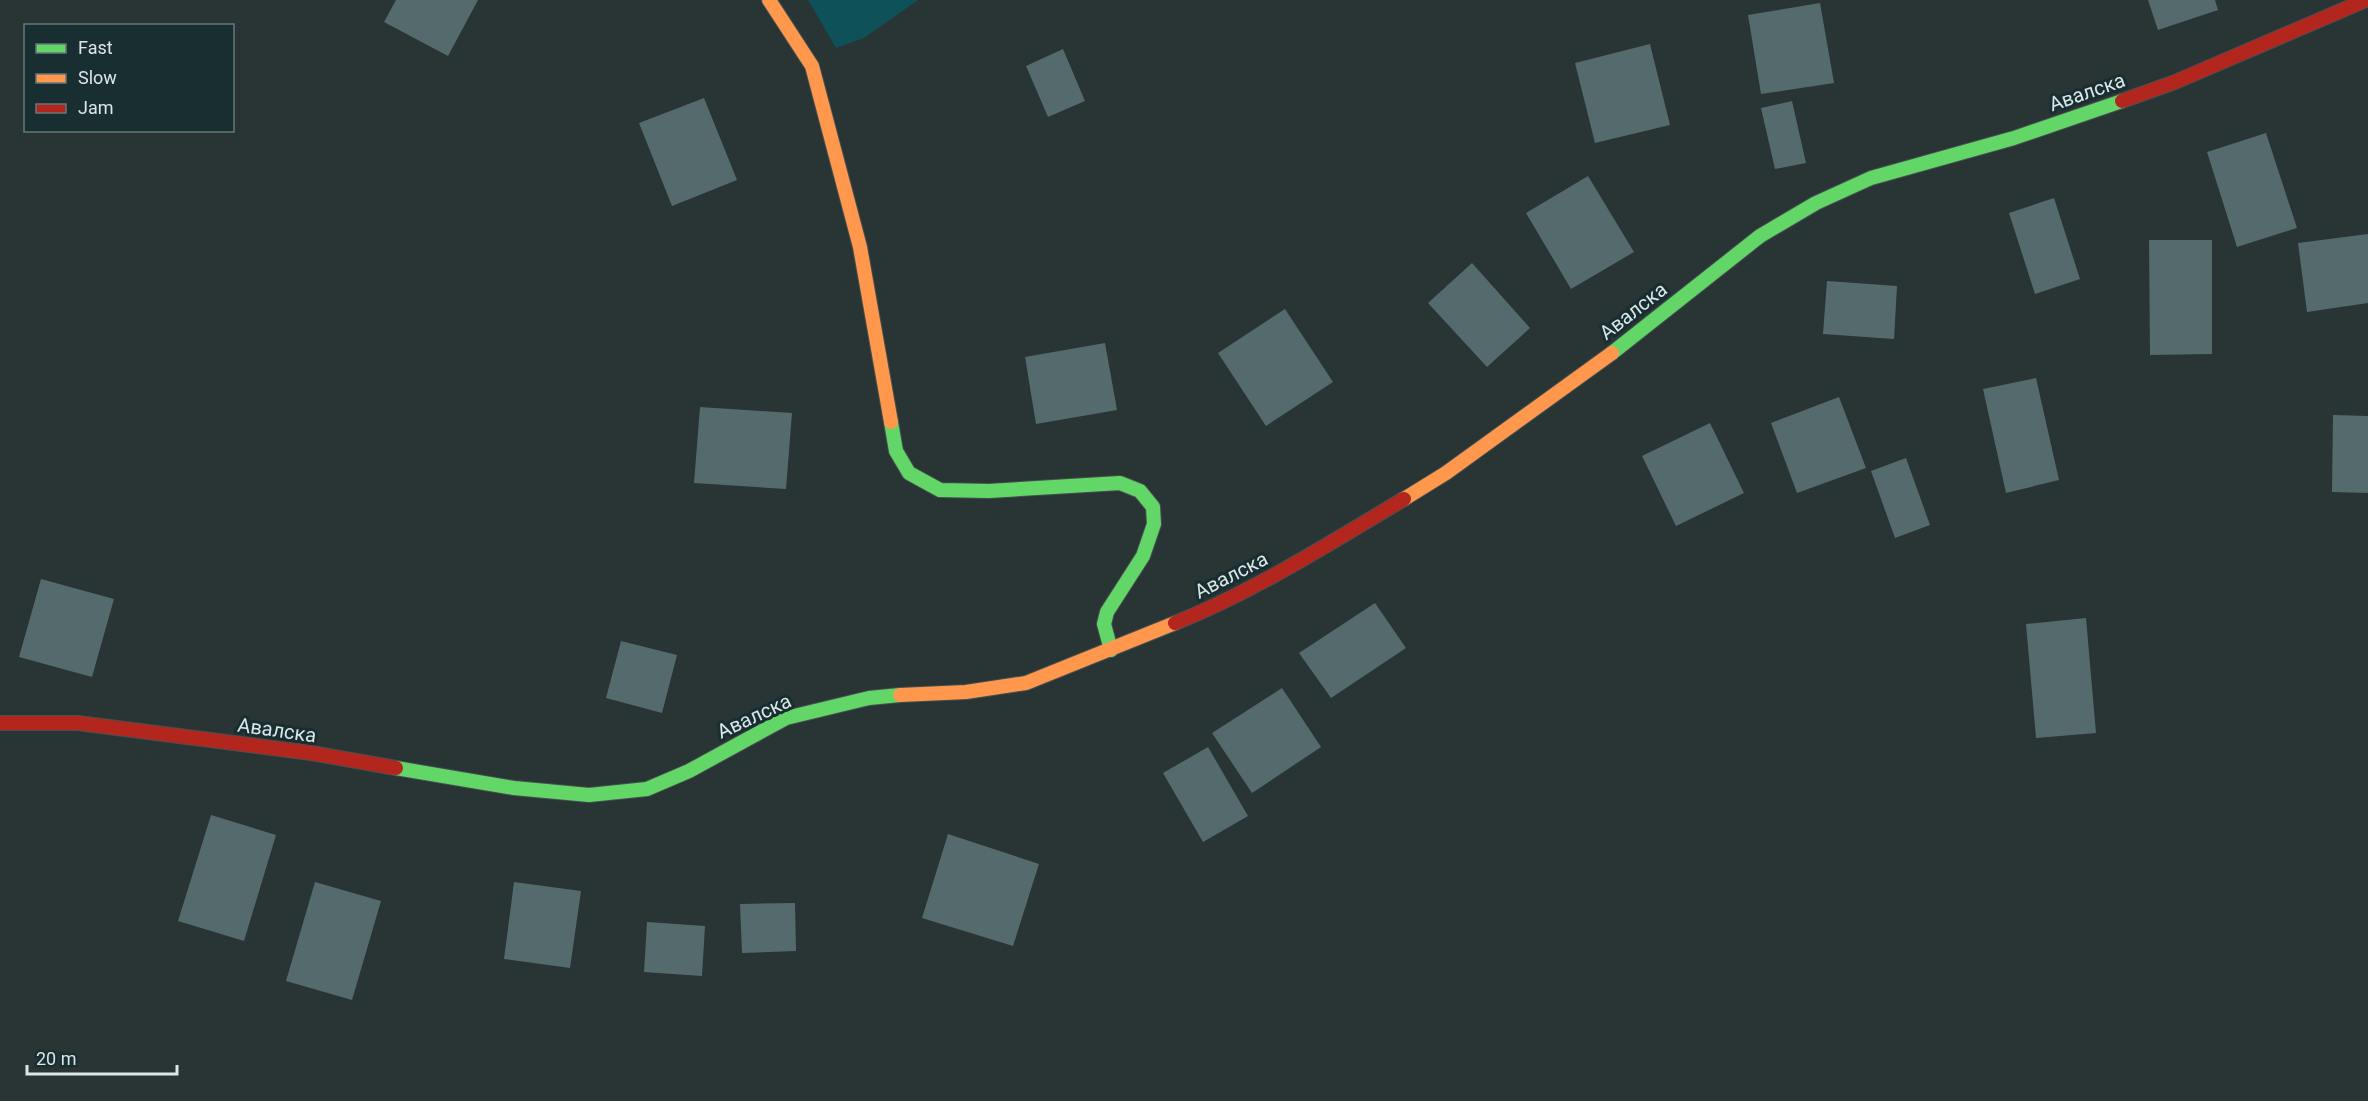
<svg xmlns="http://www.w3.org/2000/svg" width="2368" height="1101" font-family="Roboto,sans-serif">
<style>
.green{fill:#0e5159}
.building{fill:#556a6d}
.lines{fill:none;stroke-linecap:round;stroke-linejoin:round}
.fast-casing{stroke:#465051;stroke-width:16}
.slow-casing{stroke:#465051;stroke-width:16}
.jam-casing{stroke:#465051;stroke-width:16}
.fast{stroke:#63d668;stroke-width:14}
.slow{stroke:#ff974d;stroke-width:14}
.jam{stroke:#b3261e;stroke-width:14}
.labels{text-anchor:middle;stroke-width:6;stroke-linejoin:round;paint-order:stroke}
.street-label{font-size:20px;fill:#dae6e8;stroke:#192e31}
</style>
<rect width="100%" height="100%" fill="#293435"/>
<path class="green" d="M808 0H918L864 38 836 48Z"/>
<path class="building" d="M396 0H478L448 56 384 22Z
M2148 0H2215L2218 10 2158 30Z
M1820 3 1834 83 1761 94 1748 15Z
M1650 44 1670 125 1595 143 1575 63Z
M1063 49 1085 101 1048 117 1026 66Z
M704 98 737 180 672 206 639 123Z
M1792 101 1806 163 1775 169 1761 108Z
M2266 133 2297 228 2237 247 2207 152Z
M1588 176 1634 252 1571 289 1526 213Z
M2054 198 2080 279 2035 294 2009 213Z
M2368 234V303L2307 312 2298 243Z
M2149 240H2212V354L2150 355Z
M1472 263 1530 328 1487 367 1428 303Z
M1827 281 1897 286 1894 339 1823 334Z
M1285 309 1333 382 1266 426 1218 353Z
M1105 343 1117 410 1036 424 1025 357Z
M2036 378 2059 480 2006 493 1983 389Z
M1839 397 1866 468 1797 493 1771 423Z
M700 407 792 413 786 489 694 483Z
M2333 415 2368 416V493L2332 492Z
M1710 423 1744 493 1676 526 1642 456Z
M1906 458 1930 525 1895 538 1871 471Z
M41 579 114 599 92 677 19 657Z
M1375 603 1406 648 1331 698 1299 653Z
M2086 618 2096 733 2036 738 2026 624Z
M621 641 677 655 662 713 606 698Z
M1282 688 1321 747 1252 793 1212 733Z
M1208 747 1248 816 1203 842 1163 773Z
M211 815 276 835 244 941 178 921Z
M948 834 1039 864 1013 946 922 918Z
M315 882 381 901 352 1000 286 981Z
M514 882 581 891 570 968 504 959Z
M795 903 796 951 742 953 740 904Z
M647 922 705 926 702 976 644 972Z"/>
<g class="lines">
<defs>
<path id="fast" d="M1612 353 1760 236 1816 203 1871 178 2014 138 2122 101
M891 422 896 451 909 473 940 490 989 491 1120 483 1140 491 1153 507 1154 524 1143 556 1107 612 1104 624 1111 650
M396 768 514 788 589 795 647 789 689 771 786 718 869 698 900 695"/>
<path id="slow" d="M769 0 812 66 860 247 891 422
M1404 499 1446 473 1612 353
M900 695 966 692 1026 683 1175 623"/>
<path id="jam" d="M2122 101 2175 82 2366 0
M1175 623C1255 591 1330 543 1404 499
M0 723H78L311 753 396 768"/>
</defs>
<use href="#fast" class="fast-casing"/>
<use href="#slow" class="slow-casing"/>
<use href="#jam" class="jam-casing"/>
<use href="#fast" class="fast"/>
<use href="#slow" class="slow"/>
<use href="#jam" class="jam"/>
</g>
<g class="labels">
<g class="street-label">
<text transform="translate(2087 92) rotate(-19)" y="7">Авалска</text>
<text transform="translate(1633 311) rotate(-38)" y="7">Авалска</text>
<text transform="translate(1231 575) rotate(-27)" y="7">Авалска</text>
<text transform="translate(754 716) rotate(-25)" y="7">Авалска</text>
<text transform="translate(277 730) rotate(8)" y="7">Авалска</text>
</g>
</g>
<rect x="24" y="24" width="210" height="108" fill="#192e31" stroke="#66787a" stroke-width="1.5"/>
<rect x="36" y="44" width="30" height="9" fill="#63d668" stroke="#66787a" stroke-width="1.5"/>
<text x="78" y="54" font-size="18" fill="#dae6e8">Fast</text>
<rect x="36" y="74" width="30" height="9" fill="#ff974d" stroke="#66787a" stroke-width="1.5"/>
<text x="78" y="84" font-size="18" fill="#dae6e8">Slow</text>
<rect x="36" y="104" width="30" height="9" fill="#b3261e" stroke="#66787a" stroke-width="1.5"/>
<text x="78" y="114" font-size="18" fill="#dae6e8">Jam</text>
<path d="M27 1065v9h150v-9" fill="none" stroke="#dae6e8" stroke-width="3"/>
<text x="36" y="1065" font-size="18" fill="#dae6e8" stroke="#192e31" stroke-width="4.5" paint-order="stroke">20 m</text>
</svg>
